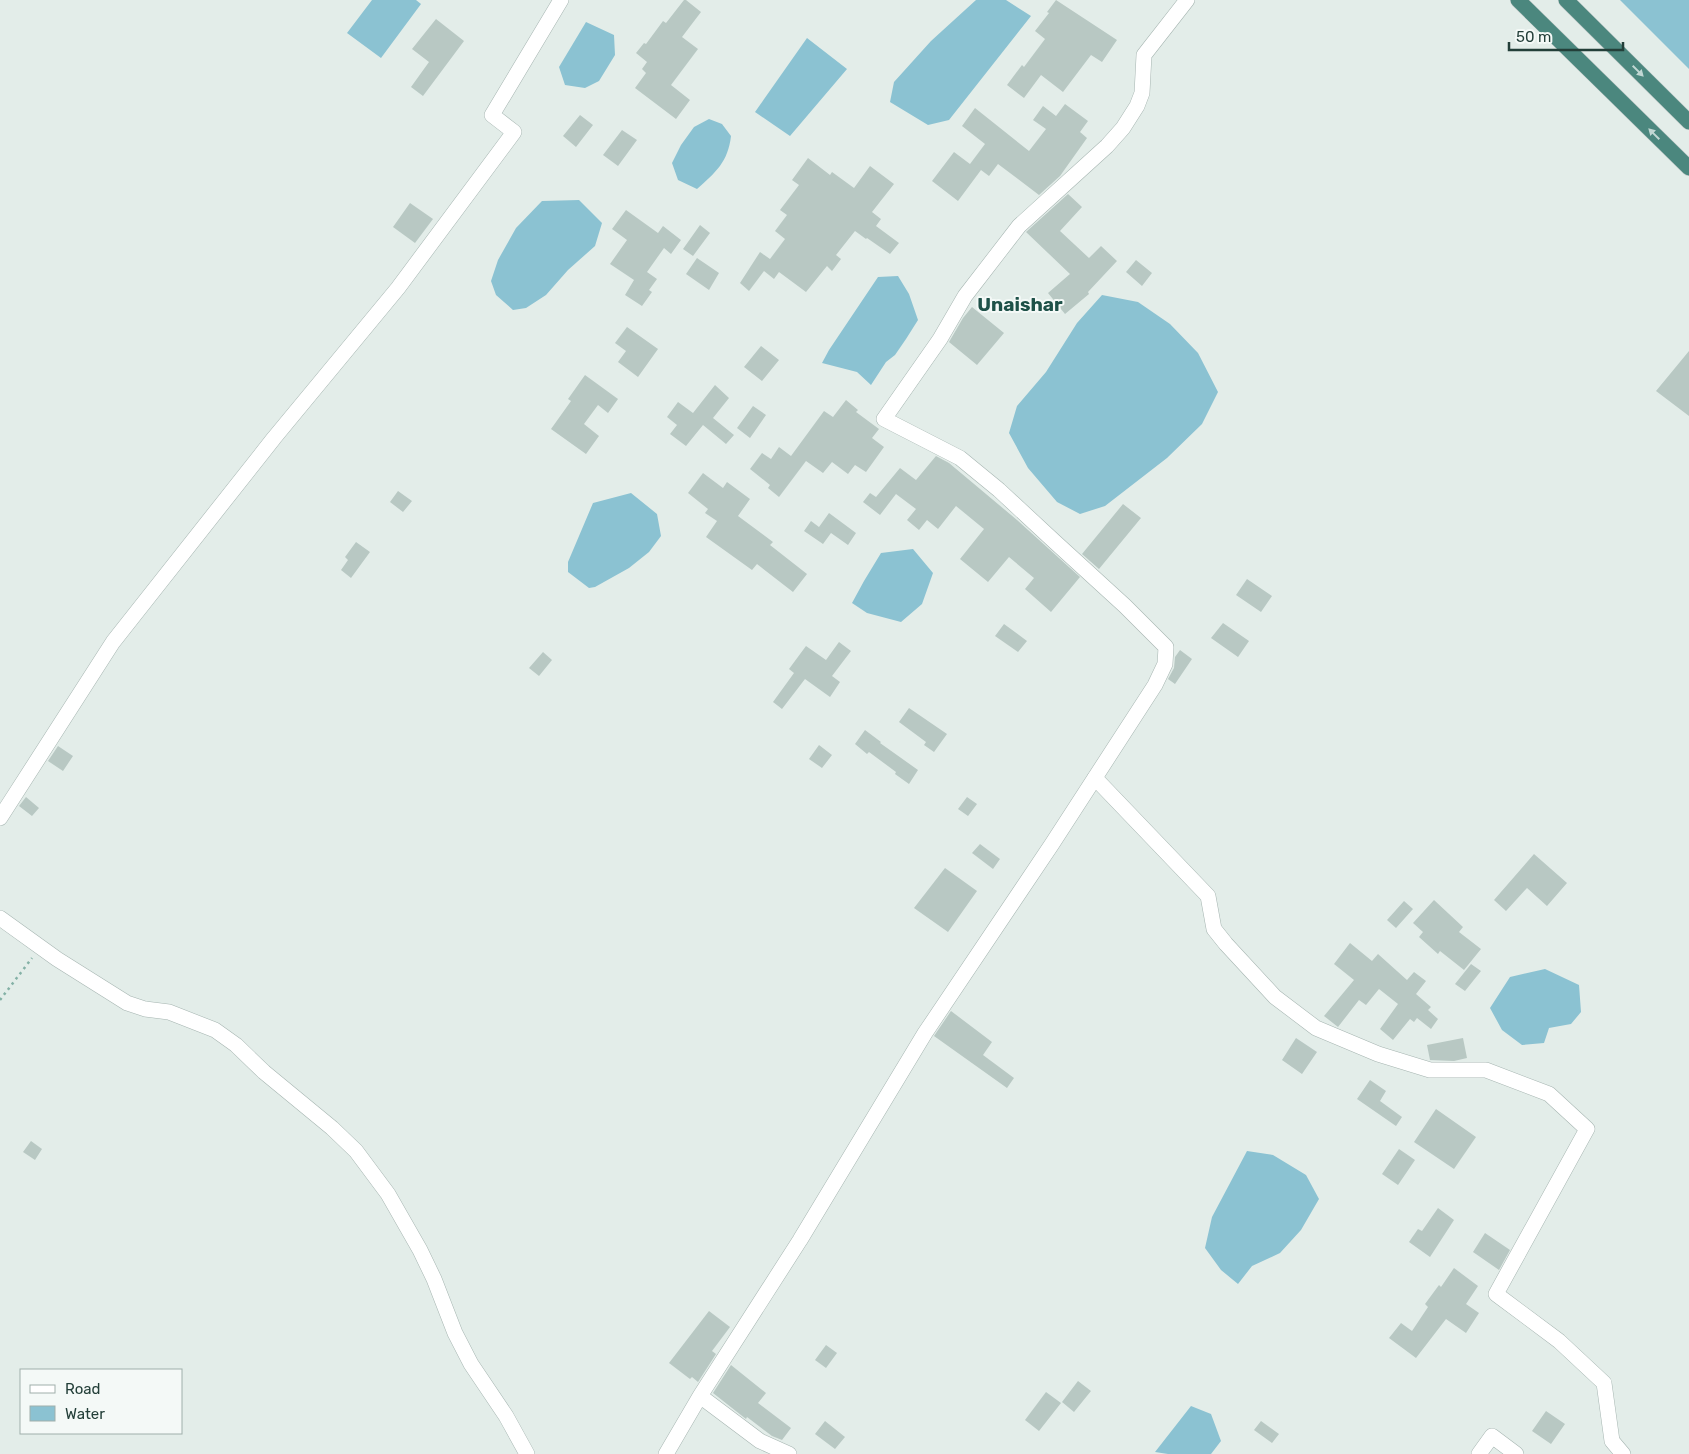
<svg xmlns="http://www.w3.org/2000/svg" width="1689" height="1454" font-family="Rubik,sans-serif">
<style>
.water{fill:#8bc2d2}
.building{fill:#b8c8c3}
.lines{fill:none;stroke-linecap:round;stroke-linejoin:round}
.minor-casing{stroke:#a6b5b1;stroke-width:16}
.tertiary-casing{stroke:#a6b5b1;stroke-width:16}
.trunk-casing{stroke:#c1c9c8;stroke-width:16}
.path{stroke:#84b1a6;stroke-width:2.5;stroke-dasharray:2.5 4;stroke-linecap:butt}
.minor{stroke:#fff;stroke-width:15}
.tertiary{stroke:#fff;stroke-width:15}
.trunk{stroke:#4b877e;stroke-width:15}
.oneway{fill:#c1d7d3}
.labels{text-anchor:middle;stroke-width:4;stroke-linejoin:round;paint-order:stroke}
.quarter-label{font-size:19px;font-weight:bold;fill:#1e5148;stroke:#f4f9f7}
</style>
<rect width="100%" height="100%" fill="#e3ede9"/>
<path class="water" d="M372 0H416L421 4 381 58 347 33Z
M976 0H1006L1031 16 949 120 928 125 890 102 894 82 931 41Z
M1620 0H1689V69Z
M586 22 614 35 615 55 599 81 585 88 565 85 559 67Z
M807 38 847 69 790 136 755 112Z
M709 119 722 124 731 136C728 162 716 172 697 189L678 180 672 163 681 145 694 127Z
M579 200 602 223 595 246 568 270 546 295 526 308 513 310 496 295 491 281 498 260 516 228 542 201Z
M898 276 909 294 918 320 906 339 895 355 886 362 871 385 857 372 822 363 829 350 878 277Z
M1102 295 1138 302 1170 324 1198 353 1218 392 1202 424 1167 458 1105 506 1080 514 1057 502 1028 468 1009 433 1017 406 1046 372 1077 323Z
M631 493 657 514 661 536 649 552 629 568 595 587 589 588 568 572V562L593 503Z
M913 549 933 573 922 604 901 622 867 613 852 603 864 581 881 553Z
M1545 969 1579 985 1581 1012 1571 1024 1549 1028 1544 1043 1522 1045 1502 1030 1490 1008 1510 977Z
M1247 1151 1273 1155 1306 1175 1319 1199 1301 1230 1280 1253 1252 1266 1238 1284 1221 1270 1205 1248 1212 1217Z
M1191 1406 1211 1414 1221 1441 1211 1454H1168L1155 1452Z"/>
<path class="building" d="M684 0H686L701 12 682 37 698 49 671 85 690 100 676 119 635 88 646 73 642 69 647 62 636 53 644 43 646 44 663 21 666 23Z
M1056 0 1117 40 1102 62 1091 55 1063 92 1041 75 1024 98 1007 85 1022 65 1024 67 1045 39 1035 31 1049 13 1047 12Z
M436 19 464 41 423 96 411 87 429 62 412 49Z
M1065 104 1088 121 1080 132 1087 138 1060 176 1039 195 998 164 989 176 981 170 958 201 932 181 954 152 970 164 985 144 962 126 975 108 1029 151 1046 129 1033 120 1043 106 1056 116Z
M580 115 593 125 576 147 563 136Z
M622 130 637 140 618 166 603 155Z
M808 158 830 175 832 172 854 188 870 166 894 184 872 212 881 219 876 226 899 243 890 254 867 238 866 239 855 231 836 255 841 259 832 271 827 266 806 292 779 272 774 279 764 271 749 291 740 283 760 252 770 259 785 239 775 231 787 215 780 210 799 185 792 180Z
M1068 194 1082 207 1060 231 1089 258 1101 246 1117 261 1088 292 1089 294 1065 314 1048 293 1070 274 1026 232Z
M410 203 433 219 415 243 393 227Z
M626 210 658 233 663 226 681 240 671 254 664 248 647 272 657 279 649 290 652 292 642 306 625 295 634 280 610 264 627 240 612 229Z
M700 225 710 233 693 256 683 249Z
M697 258 719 273 709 290 686 274Z
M1136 260 1152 273 1142 286 1126 272Z
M972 307 1004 333 977 365 949 342 963 318Z
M627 327 658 349 638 377 618 362 626 351 615 343Z
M761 346 779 360 762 381 744 367Z
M1689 351V416L1656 391Z
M585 375 618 399 608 413 598 405 584 424 599 436 586 454 551 429 571 401 568 399Z
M715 385 729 398 713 418 734 435 726 444 703 425 686 446 670 434 677 425 667 417 678 402 693 413Z
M846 400 858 410 856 412 879 429 872 438 884 447 866 472 855 465 848 474 832 462 823 473 806 461 779 497 768 488 770 485 750 469 762 453 771 459 779 447 791 456 824 411 833 417Z
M753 406 766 415 750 438 737 428Z
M936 456 949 463 1017 520 1080 577 1051 612 1025 589 1034 578 1009 557 988 582 960 559 984 529 956 506 938 529 927 520 919 530 907 520 916 509 896 494 880 515 863 502 870 493 876 497 900 468 916 480Z
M703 473 723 488 727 482 750 499 738 516 773 542 770 545 807 574 793 592 757 564 752 570 706 537 717 521 705 513 708 509 688 493Z
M398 491 412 501 403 512 390 502Z
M1123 504 1141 518 1099 569 1082 554Z
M829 513 856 533 848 545 831 533 823 544 804 531 811 521 819 527Z
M356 542 370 552 351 578 341 570 348 560 345 557Z
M1247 579 1272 596 1261 612 1236 595Z
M1223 623 1249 641 1238 657 1211 638Z
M1004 624 1027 641 1018 652 995 636Z
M839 642 851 651 832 676 840 682 830 697 805 679 782 709 773 702 794 673 789 669 806 646 826 660Z
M1180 650 1192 659 1175 684 1168 679 1174 668 1175 657Z
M543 652 552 660 539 676 529 668Z
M909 708 947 734 934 752 924 745 926 742 899 722Z
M865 730 881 742 880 743 918 770 909 784 895 774 896 772 869 752 867 754 855 744Z
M819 745 832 755 822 768 809 759Z
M58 746 73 756 63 771 48 761Z
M26 797 39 808 32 816 19 806Z
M967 797 977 804 968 816 958 809Z
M980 844 1000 859 993 869 972 853Z
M1534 854 1567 883 1547 906 1527 888 1506 911 1494 900Z
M945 868 977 891 948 932 914 908Z
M1434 900 1463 927 1459 932 1481 949 1464 970 1440 951 1438 954 1419 937 1423 932 1413 923Z
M1404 901 1413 909 1396 928 1387 920Z
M1350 943 1372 961 1378 954 1407 980 1414 972 1426 981 1416 994 1431 1007 1428 1010 1438 1019 1431 1029 1417 1018 1414 1022 1410 1019 1393 1040 1380 1029 1398 1004 1379 989 1366 1005 1359 1000 1338 1027 1324 1016 1354 980 1334 964Z
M1471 964 1481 971 1465 991 1455 984Z
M951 1011 992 1042 983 1055 1014 1078 1007 1088 934 1036Z
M1296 1038 1317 1052 1302 1074 1282 1060Z
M1463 1038 1467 1058 1454 1061 1430 1060 1427 1045Z
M1370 1080 1386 1091 1380 1101 1402 1117 1396 1126 1357 1099Z
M1436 1109 1476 1137 1454 1169 1414 1142Z
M31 1141 42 1149 35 1160 23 1152Z
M1399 1149 1415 1160 1398 1185 1382 1174Z
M1438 1208 1454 1220 1430 1257 1409 1242 1418 1229 1422 1231Z
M1485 1233 1510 1250 1499 1270 1473 1252Z
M1454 1268 1478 1286 1466 1304 1479 1313 1466 1333 1446 1319 1416 1358 1389 1338 1401 1323 1412 1331 1428 1307 1425 1304 1439 1285 1441 1287Z
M709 1311 730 1327 712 1351 716 1354 698 1382 692 1377 690 1379 669 1363Z
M826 1345 837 1353 826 1368 815 1360Z
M731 1365 766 1393 758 1403 791 1428 782 1440 772 1436 747 1417 746 1419 713 1393Z
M1078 1381 1091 1391 1074 1412 1062 1402Z
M1046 1392 1061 1403 1039 1431 1025 1420Z
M1546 1411 1565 1424 1551 1444 1532 1431Z
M825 1421 845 1437 835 1449 815 1434Z
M1261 1421 1279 1434 1272 1443 1254 1430Z"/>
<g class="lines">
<defs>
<path id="minor" d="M1095 778 1208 896 1214 929 1226 944 1275 997 1316 1028 1378 1054 1430 1070H1486L1549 1094 1587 1129 1496 1294 1559 1341 1604 1383 1612 1441 1623 1454
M0 818 113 642 274 438 398 288 514 132 492 115 561 0
M1479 1454 1492 1436 1516 1454"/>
<path id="tertiary" d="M0 918 57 959 127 1003 145 1009 169 1012 215 1030 236 1045 264 1072 332 1128 356 1151 388 1194 420 1250 434 1279 455 1333 471 1364 506 1416 527 1454
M700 1396 760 1441 789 1454
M666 1454 700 1396 800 1240 925 1033 1052 844 1155 685 1165 664 1166 647 1125 606 1055 542 999 490 960 458 884 419 940 339 965 296 1019 226 1107 146 1123 128 1137 106 1142 93 1144 55 1187 0"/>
<path id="trunk" d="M1518 0 1689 168
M1566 0 1689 122"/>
</defs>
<use href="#minor" class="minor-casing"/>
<use href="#tertiary" class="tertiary-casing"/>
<use href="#trunk" class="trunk-casing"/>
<path class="path" d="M0 1000 32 958"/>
<use href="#minor" class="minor"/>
<use href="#tertiary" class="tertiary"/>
<use href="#trunk" class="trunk"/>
</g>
<defs><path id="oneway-solid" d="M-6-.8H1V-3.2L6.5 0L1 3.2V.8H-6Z" transform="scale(1.25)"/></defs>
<g class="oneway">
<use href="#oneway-solid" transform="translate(1638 71) rotate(45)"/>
<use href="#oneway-solid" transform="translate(1654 134) rotate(-135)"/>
</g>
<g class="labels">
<g class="quarter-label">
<text x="1020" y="311">Unaishar</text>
</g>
</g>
<rect x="20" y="1369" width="162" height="65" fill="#f4f9f7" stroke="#a0afab"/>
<rect x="30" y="1385" width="25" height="8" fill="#ffffff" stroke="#a0afab"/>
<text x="65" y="1394" font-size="15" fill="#233f39">Road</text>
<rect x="30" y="1406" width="25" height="15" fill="#8bc2d2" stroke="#a0afab"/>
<text x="65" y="1419" font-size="15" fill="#233f39">Water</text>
<path d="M1509 42v8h114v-8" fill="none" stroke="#233f39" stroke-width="2.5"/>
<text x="1516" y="42" font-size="15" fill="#233f39" stroke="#f4f9f7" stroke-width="4" paint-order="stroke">50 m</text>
</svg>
